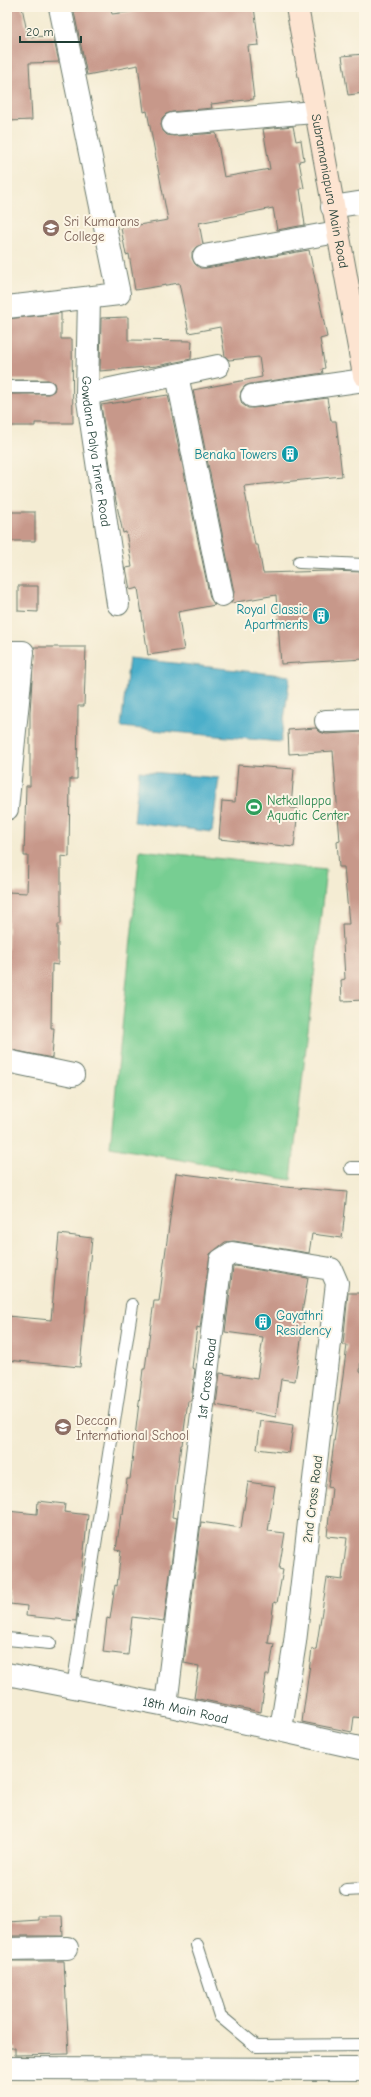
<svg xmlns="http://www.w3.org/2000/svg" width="371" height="2097" font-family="'Comic Neue',sans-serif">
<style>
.green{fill:#77ce92;stroke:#4b8663}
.water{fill:#4bafca;stroke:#35767f}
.building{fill:#c7988a}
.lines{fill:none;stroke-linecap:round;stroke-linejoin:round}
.service-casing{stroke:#6a7a6c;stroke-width:14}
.minor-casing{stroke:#6a7a6c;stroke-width:24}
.tertiary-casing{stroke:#6a7a6c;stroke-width:24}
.secondary-casing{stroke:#6a7a6c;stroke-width:24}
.service{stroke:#fff;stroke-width:12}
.minor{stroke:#fff;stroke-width:22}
.tertiary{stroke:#fff;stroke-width:22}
.secondary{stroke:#fde4d1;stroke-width:22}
.labels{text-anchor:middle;stroke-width:4;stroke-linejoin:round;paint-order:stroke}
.street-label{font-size:13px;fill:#1f3d34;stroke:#fcf5e5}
.education-label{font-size:13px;fill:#785e54;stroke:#fcf5e5;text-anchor:start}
.culture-label{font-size:13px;fill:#0d838f;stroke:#fcf5e5;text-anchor:end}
.leisure-label{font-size:13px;fill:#27864d;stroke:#fcf5e5;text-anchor:start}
</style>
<rect width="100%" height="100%" fill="#fcf5e5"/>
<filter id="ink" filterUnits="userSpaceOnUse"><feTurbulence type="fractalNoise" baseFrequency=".025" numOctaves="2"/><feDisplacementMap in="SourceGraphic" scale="8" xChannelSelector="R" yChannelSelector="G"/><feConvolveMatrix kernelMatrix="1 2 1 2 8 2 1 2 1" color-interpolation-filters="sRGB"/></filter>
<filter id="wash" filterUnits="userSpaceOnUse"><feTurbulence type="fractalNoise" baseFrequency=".012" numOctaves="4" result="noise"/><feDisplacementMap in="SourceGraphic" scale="16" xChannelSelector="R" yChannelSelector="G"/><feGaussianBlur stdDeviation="0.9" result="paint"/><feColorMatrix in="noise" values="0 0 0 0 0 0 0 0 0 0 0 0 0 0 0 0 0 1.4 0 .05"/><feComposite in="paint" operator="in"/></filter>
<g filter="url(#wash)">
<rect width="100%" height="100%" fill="#f4ecd3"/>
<path class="green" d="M140 850 326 870 291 1180 110 1147Z"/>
<path class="water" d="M129 658 290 676 281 742 121 727Z
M139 771 219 778 212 832 134 822Z"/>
<g id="blocks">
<path class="building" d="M7 7H22L28 37 53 36 59 62 29 63 32 120 7 121Z
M73 7H110L112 14 168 7H254L259 45 248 46 254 99 211 104 212 108 172 112 166 114 162 118 161 125 163 131 167 135 174 136 216 133 224 177 270 169 263 129 293 126 296 141 301 140 304 160 299 161 304 188 300 189 305 225 277 230 273 208 199 223 203 244 196 247 192 252V258L195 264 200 268H206L309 250 327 337 320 339 325 368 322 369 323 373 250 384 245 386 241 391 240 397 242 404 248 408H253L327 398 331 421H336L342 476 244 486 245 492 255 545H258L263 573 328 571 364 572V659L281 664 276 595 231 603 234 592 193 390 262 377 259 357 229 360 225 356 220 327 189 333 179 283 135 290 129 254 126 255 121 228 168 220 147 111 144 112 138 65 87 75Z
M364 54V93L348 95 342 56Z
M61 313V339H72L73 423H35V426H7V394H48L54 391 55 387 54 383 48 380H7V319Z
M128 317V340L192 341 191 359 157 366 100 371 101 318Z
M168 395 210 598 215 605 178 612 184 650 148 655 138 588 130 590 126 568 132 567 126 532 123 533 114 492 101 405Z
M7 512H35V541H7Z
M18 586H38V612L18 611Z
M34 647H86L84 706H78L77 779H70L69 857 61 856V924H58V965L52 964 51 1028H54L52 1058 7 1049 8 892 27 893 28 856H24L26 786H30V713Z
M316 728 320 732 326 734 364 732V1000L342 1001 341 980 345 979 342 924H349L344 867H339L337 842 340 841 333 751 289 754 288 730Z
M238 765 294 769 291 808 298 809 294 847 219 839 222 801 235 802Z
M176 1173 285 1187 347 1192 342 1238 312 1234 309 1253 234 1241 225 1242 210 1254 200 1328 197 1327 192 1368 195 1369 191 1401H188L182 1445H181L172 1517 177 1518 164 1621 132 1617 128 1655 103 1652 107 1618 110 1619 115 1585 117 1586 121 1551 116 1550 121 1514H123L127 1479H130L143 1369H145L154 1301H159Z
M59 1234 92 1238 80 1367 7 1360V1316L51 1320Z
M235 1266 308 1278 302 1312 305 1313 295 1381 281 1379 276 1417 216 1405 220 1373 257 1379 263 1337 225 1332 233 1267Z
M348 1293H364L360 1372 364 1373V1718L354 1717 352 1732 302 1722 312 1649 316 1650 327 1578 342 1580 347 1538 327 1536 332 1488 328 1487 347 1345H343Z
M261 1421 293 1426 289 1453 257 1449Z
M248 1482 275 1486 268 1531 285 1533 279 1569 283 1570 277 1603 274 1602 268 1643 274 1644 269 1675H266L261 1712 194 1698 199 1666 184 1663 201 1522 241 1528Z
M38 1501 65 1504 64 1512 88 1515 76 1621 26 1616 27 1606 10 1604 11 1591H7V1511L37 1514Z
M39 1916H62L63 1936H7V1922L39 1920Z
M7 1961H64L69 2054 15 2055V2048H7Z"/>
</g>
</g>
<g filter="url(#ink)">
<use href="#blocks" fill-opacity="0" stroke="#6a7a6c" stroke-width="1"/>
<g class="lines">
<defs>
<path id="service" d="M7 387H48
M299 562 364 565
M351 1168H364
M7 1639 50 1643
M73 1687 132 1305
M346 1890 364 1889
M197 1945 220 2016 256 2046 364 2045"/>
<g id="minor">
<path d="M173 124 314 112"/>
<path d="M332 207 364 202"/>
<path d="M204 256 337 232"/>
<path id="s1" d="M89 298 87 394 118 604"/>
<path d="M7 307 119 294 60 7"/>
<path d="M177 375 222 595"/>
<path d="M87 394 218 366"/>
<path d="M252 396 364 380"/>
<path d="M7 652H23L7 809"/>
<path d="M326 721 364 720"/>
<path d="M7 1061 73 1075"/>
<path id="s2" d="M166 1705 221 1260 232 1253 331 1269 337 1283 295 1642 281 1729"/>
<path d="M7 1949 67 1948"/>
<path d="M7 2068 364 2069"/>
</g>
<g id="tertiary">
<path id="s3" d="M7 1674 166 1705 364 1749"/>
</g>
<g id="secondary">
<path id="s4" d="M297 7 364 375"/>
</g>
</defs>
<use href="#service" class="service-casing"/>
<use href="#minor" class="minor-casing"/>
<use href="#tertiary" class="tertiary-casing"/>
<use href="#secondary" class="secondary-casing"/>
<use href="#service" class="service"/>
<use href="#minor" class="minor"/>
<use href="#tertiary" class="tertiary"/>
<use href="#secondary" class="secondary"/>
</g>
</g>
<defs>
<symbol id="university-disc" viewBox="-11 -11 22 22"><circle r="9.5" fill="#8d6e63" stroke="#fcf5e5"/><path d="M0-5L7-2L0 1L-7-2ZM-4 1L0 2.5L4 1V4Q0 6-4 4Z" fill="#fff"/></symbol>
<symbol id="building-disc" viewBox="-11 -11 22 22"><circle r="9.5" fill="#0f9aa8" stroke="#fcf5e5"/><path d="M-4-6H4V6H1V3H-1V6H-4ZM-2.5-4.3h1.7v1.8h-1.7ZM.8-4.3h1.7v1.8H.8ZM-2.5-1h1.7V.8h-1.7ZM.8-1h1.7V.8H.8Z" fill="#fff"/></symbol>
<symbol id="stadium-disc" viewBox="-11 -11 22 22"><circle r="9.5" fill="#2e9e5b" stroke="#fcf5e5"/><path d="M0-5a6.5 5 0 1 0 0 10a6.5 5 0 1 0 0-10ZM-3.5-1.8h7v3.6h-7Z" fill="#fff"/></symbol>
<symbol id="school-disc" viewBox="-11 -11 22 22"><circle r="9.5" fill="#8d6e63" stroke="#fcf5e5"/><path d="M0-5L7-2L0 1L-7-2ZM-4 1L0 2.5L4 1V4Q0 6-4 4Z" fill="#fff"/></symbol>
</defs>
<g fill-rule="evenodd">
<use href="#university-disc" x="41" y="218" width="20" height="20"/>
<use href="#building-disc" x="280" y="444" width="20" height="20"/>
<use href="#building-disc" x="311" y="606" width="20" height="20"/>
<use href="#stadium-disc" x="244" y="797" width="20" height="20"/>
<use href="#building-disc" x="253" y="1312" width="20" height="20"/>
<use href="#school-disc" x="53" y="1417" width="20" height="20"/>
</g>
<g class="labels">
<g class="street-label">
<text dy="5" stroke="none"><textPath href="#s4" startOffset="187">Subramaniapura Main Road</textPath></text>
<text dy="5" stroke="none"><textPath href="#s1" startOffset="154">Gowdana Palya Inner Road</textPath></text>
<text dy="5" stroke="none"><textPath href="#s2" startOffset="329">1st Cross Road</textPath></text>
<text transform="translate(312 1499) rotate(-83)" y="5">2nd Cross Road</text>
<text dy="5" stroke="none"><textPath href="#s3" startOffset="182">18th Main Road</textPath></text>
</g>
<g class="education-label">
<text x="64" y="226">Sri Kumarans<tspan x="64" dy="15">College</tspan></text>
<text x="76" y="1425">Deccan<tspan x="76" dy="15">International School</tspan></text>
</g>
<g class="culture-label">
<text x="277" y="459">Benaka Towers</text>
<text x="308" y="614">Royal Classic<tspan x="308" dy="15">Apartments</tspan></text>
<text x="276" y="1320" text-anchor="start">Gayathri<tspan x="276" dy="15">Residency</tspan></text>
</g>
<g class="leisure-label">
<text x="267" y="805">Netkallappa<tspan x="267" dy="15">Aquatic Center</tspan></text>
</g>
</g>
<rect width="371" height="2097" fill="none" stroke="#fcf5e5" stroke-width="24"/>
<path d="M20 36v6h61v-6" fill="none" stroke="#1f3d34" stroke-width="2"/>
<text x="26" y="36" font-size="12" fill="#1f3d34" stroke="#fcf5e5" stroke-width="3" paint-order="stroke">20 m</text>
</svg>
